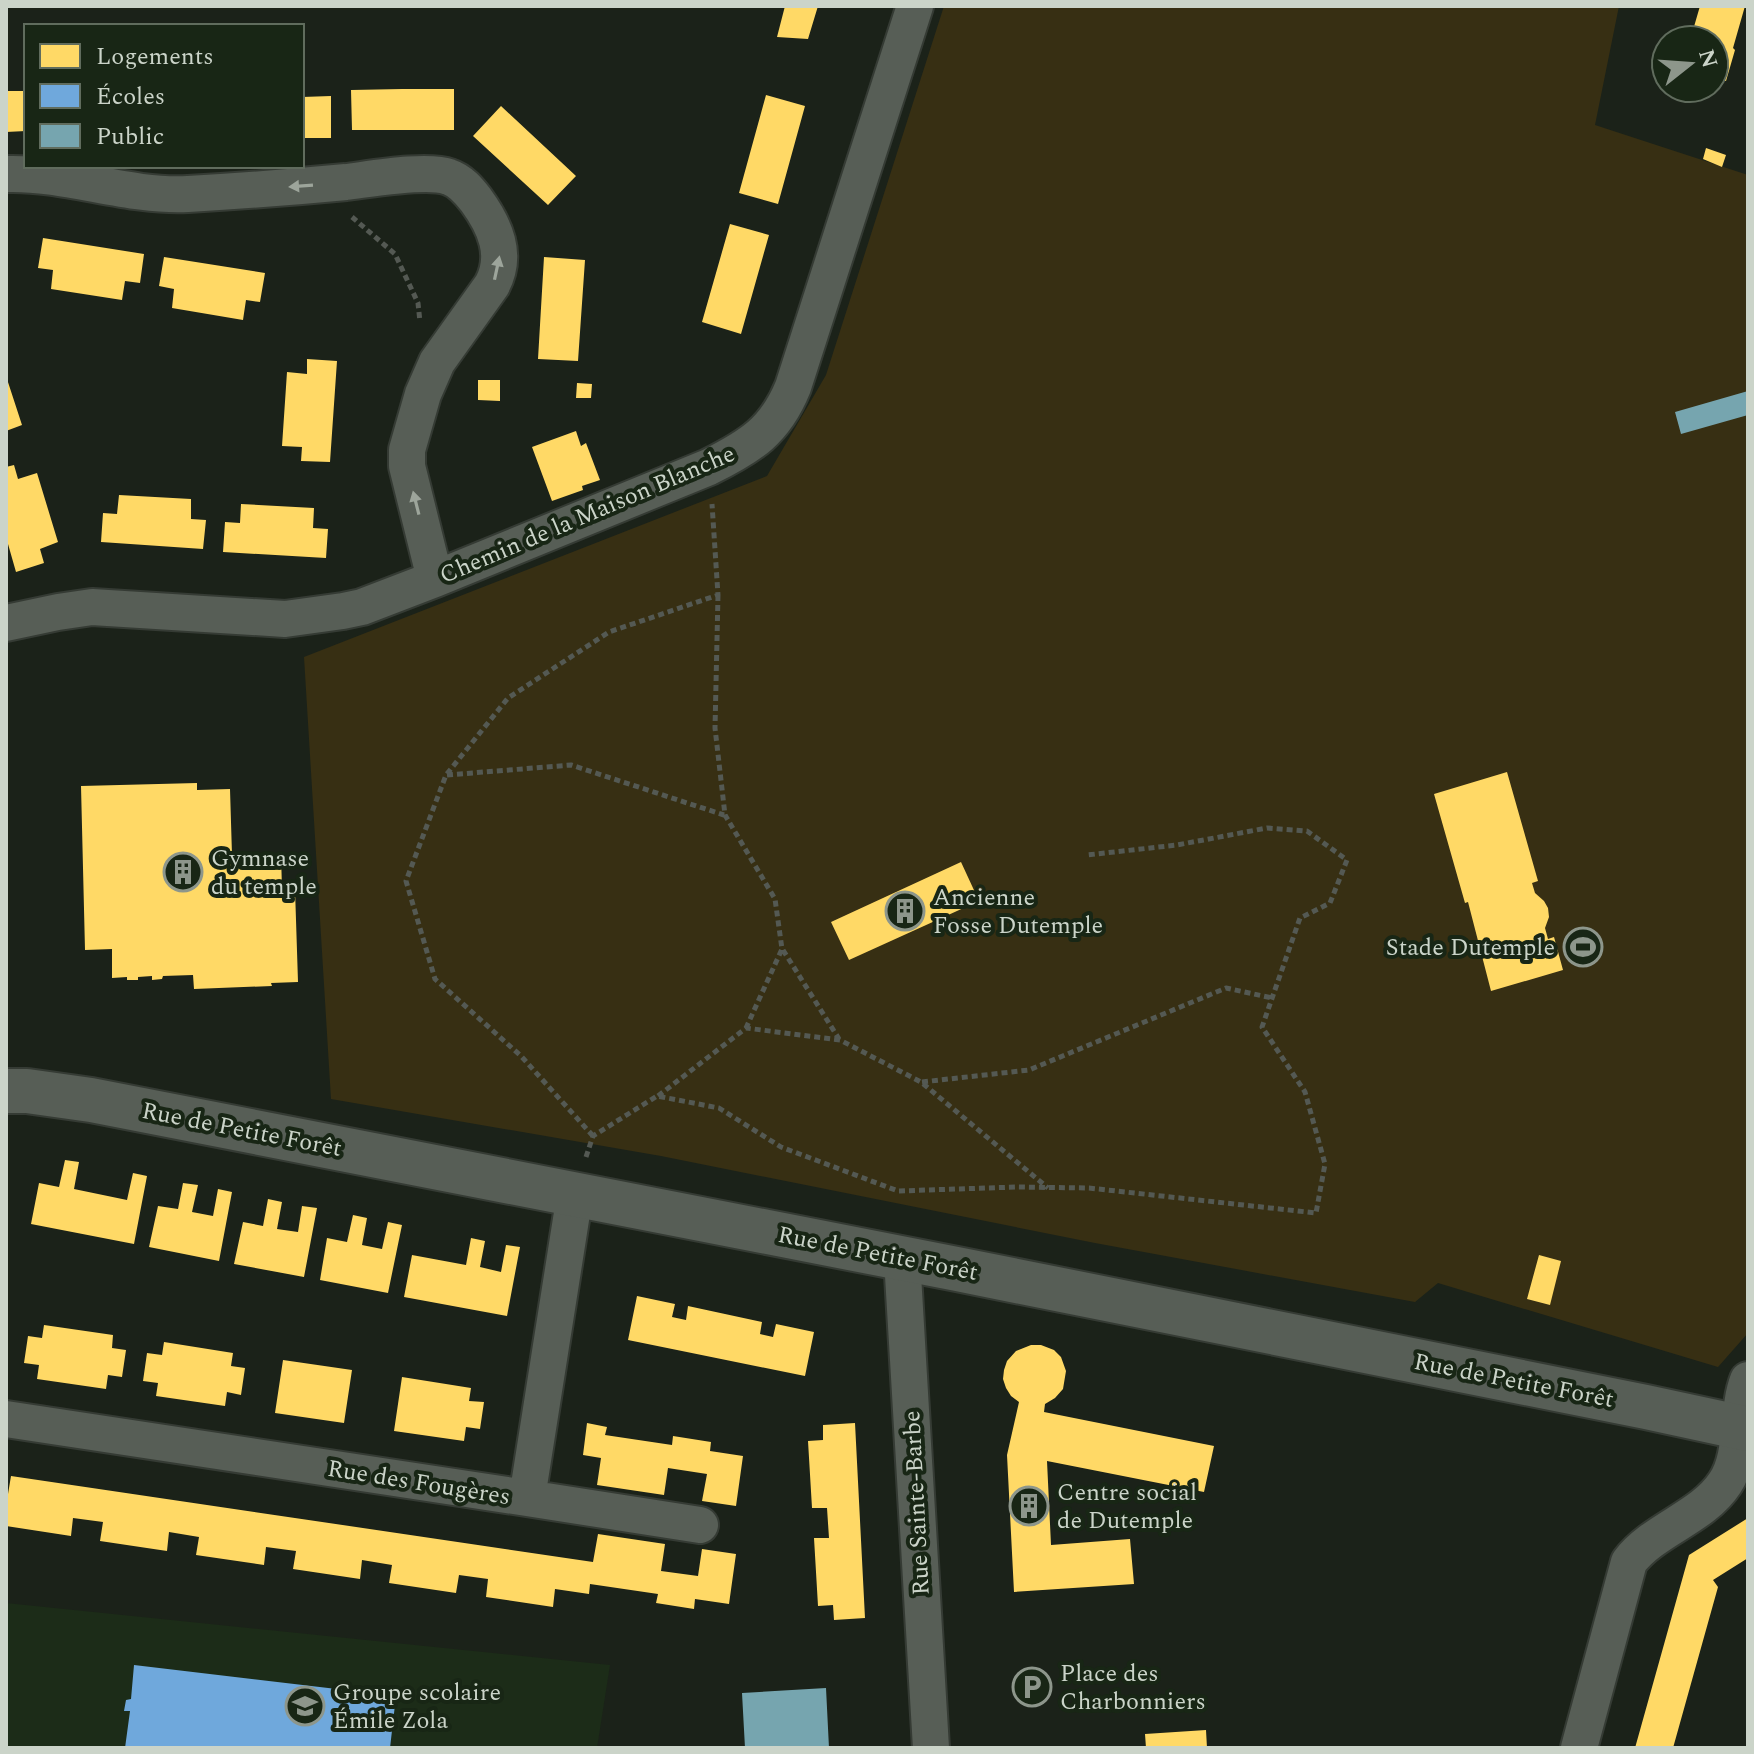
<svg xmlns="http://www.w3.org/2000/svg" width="1754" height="1754" font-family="Spectral,serif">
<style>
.built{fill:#1c2c18}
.green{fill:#372f13}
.homes{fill:#ffd966}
.schools{fill:#6fa8dc}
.public{fill:#76a5af}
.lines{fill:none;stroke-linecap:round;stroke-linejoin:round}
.minor-casing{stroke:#353b34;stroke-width:40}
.secondary-casing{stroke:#353b34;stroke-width:48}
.path{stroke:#545953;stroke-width:5;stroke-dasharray:6 4;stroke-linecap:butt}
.minor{stroke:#575e56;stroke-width:36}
.secondary{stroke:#575e56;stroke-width:44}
.oneway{fill:#9da59b}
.labels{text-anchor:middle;stroke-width:8;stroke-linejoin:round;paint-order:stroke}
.street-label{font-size:24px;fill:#cbd4c9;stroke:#182615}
.poi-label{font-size:24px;fill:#cbd4c9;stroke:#182615;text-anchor:start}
</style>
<rect width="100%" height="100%" fill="#1b2219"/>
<path class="built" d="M6 1603 610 1665 597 1748H6Z"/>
<path class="green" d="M944 6H1619L1595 125 1748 175V1333L1718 1367 1438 1283 1415 1302 1095 1243 661 1156 331 1099 304 657 767 476 826 375Z"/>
<path class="homes" d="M785 6H818L808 39 777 37Z
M1700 6H1745L1733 48 1735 50 1726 81 1714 78V61L1718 62 1721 46 1714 44V40H1702L1691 37Z
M402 89H454V130H352L351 90Z
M6 91H26V131L6 132Z
M766 95 805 106 778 204 739 193Z
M331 96V138H302V97Z
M501 106 576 176 548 205 473 136Z
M1706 148 1726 155 1722 167 1703 159Z
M730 224 769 235 741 334 702 322Z
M43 238 144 254 140 283 125 281 122 300 51 289 53 270 38 268Z
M164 257 265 273 260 302 246 300 243 320 172 308 174 289 159 286Z
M544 257 585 260 578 361 538 359Z
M307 359 337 361 330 462 301 461 302 447 282 446 287 372 307 374Z
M6 376 22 425 6 431Z
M478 380H500V401L478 400Z
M577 383 592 384 591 398H576Z
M576 431 581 446 586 443 600 480 582 486 583 490 552 501 532 447Z
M14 465 18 479 37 473 58 542 40 549 44 563 16 572 6 537V467Z
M119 495 191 499V519L206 520 203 549 101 542 103 513 117 514Z
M241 504 314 508 313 528 328 529 326 558 223 552 225 522 240 523Z
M1507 772 1538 881 1532 883 1535 893 1544 901 1548 908 1549 917 1545 928 1548 939 1554 937 1563 970 1491 991 1468 902 1465 903 1434 794Z
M197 783V790L230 789 232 855 281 854 282 889H295L298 982 271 983 272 986 194 989 193 975 163 976 162 979 152 980V976L138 977V980H127V977L112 978V949L85 950 81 786Z
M961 862 979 901 849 960 831 922Z
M65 1160 79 1162 74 1189 127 1200 133 1173 147 1176 134 1244 31 1224 39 1183 59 1187Z
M183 1183 198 1185 192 1212 213 1216 218 1189 232 1192 219 1261 149 1247 158 1206 178 1209Z
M268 1199 282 1202 277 1229 298 1232 302 1206 317 1208 304 1277 234 1264 243 1222 263 1226Z
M353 1215 367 1218 362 1245 382 1249 388 1222 402 1225 388 1293 320 1280 327 1238 347 1242Z
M471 1238 485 1241 480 1267 501 1272 506 1245 520 1247 507 1316 404 1297 412 1255 466 1265Z
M1539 1255 1561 1261 1550 1305 1527 1299Z
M637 1296 675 1304 672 1317 686 1320 688 1306 762 1322 760 1334 773 1337 776 1324 814 1332 805 1376 628 1340Z
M44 1325 113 1335 112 1348 126 1350 122 1377 108 1375 106 1389 37 1379 39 1365 24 1363 28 1336 42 1338Z
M164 1342 233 1353 231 1366 245 1368 241 1395 227 1392 225 1406 156 1396 158 1383 143 1381 147 1353 162 1355Z
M1031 1345H1041L1054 1350 1061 1357 1066 1371 1063 1389 1055 1398 1045 1404 1044 1412 1214 1446 1204 1492 1047 1461 1051 1545 1130 1539 1134 1584 1014 1592 1007 1455 1019 1402 1011 1396 1006 1388 1003 1379 1004 1370 1007 1361 1016 1351Z
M283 1360 352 1370 344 1423 275 1413Z
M402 1377 471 1388 469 1401 484 1402 480 1429 466 1427 464 1441 394 1431Z
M587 1423 607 1427 605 1435 672 1445 673 1436 711 1442 710 1451 743 1456 736 1506 702 1501 707 1474 668 1468 664 1495 597 1485 601 1458 583 1455Z
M855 1423 865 1618 834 1620 833 1605 818 1606 814 1538H829L827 1508H812L808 1441 823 1440V1425Z
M11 1476 593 1562 598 1534 665 1544 661 1571 698 1576 702 1549 736 1554 729 1604 695 1599 694 1609 656 1603 658 1594 590 1584 589 1594 555 1589 553 1607 486 1597 488 1579 459 1575 456 1593 389 1583 392 1565 362 1560 360 1579 293 1569 296 1551 266 1547 264 1565 196 1555 199 1537 169 1532 167 1551 100 1541 103 1522 73 1518 71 1536 6 1526V1493L8 1494Z
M1748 1518V1558L1713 1580 1718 1587 1673 1748H1635L1689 1555Z
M1206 1730 1207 1748H1146L1145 1734Z"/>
<path class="schools" d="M134 1665 396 1696 390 1748H125L130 1711H124L126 1700 131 1699Z"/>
<path class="public" d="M1748 391V415L1681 434 1675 412Z
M826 1688 829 1748H745L742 1693Z"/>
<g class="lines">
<defs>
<path id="minor" d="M6 174C67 172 126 197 188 194 240 191 293 187 346 182 371 179 427 169 449 177 461 181 469 191 476 200 495 226 508 255 492 285L437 362 423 394 407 450V466L435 579
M6 623 58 612 92 607 285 619 343 611 362 607 435 579 709 467C751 446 775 431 793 387L915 6
M902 1258 931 1748
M6 1419 527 1498 575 1194
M527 1498 700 1525
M1579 1748 1629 1562C1654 1529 1702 1518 1725 1483 1744 1455 1736 1411 1748 1380"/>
<path id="secondary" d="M6 1091H27L91 1100 957 1269 1646 1407 1748 1429"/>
</defs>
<use href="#minor" class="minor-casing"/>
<use href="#secondary" class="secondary-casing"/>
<path class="path" d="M352 217 395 254 418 303 420 322
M718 595 715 728 725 815 775 899 782 949 746 1028
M447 775 571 765 724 815
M783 950 839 1039
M922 1082 1029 1070 1226 988 1272 998
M658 1096 746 1028 840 1040 921 1082 1048 1188
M593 1136 521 1056 435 979 406 881 446 775 508 698 609 632 718 595 712 504
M586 1157 593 1136 657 1096 719 1108 781 1147 898 1191 1017 1187 1089 1188 1316 1213 1325 1164 1305 1092 1262 1027 1300 918 1330 903 1347 860 1307 831 1267 828 1177 845 1087 855"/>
<use href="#minor" class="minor"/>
<use href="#secondary" class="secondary"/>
</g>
<defs><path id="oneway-solid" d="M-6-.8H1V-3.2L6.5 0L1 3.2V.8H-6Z" transform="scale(2)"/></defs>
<g class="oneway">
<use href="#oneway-solid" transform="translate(301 186) rotate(176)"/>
<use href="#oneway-solid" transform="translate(497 268) rotate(-78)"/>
<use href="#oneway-solid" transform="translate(416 503) rotate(-104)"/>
</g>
<defs>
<symbol id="building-ring" viewBox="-11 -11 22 22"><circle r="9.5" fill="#182615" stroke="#8d968b" stroke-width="1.5"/><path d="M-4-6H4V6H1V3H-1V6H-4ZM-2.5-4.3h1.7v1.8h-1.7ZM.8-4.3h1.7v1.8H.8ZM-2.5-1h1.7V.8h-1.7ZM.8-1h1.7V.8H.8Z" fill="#8d968b"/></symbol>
<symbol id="stadium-ring" viewBox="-11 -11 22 22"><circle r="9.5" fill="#182615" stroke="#8d968b" stroke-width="1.5"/><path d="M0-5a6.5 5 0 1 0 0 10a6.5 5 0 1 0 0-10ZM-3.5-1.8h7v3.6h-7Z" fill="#8d968b"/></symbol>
<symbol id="parking-ring" viewBox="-11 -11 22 22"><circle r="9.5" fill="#182615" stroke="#8d968b" stroke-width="1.5"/><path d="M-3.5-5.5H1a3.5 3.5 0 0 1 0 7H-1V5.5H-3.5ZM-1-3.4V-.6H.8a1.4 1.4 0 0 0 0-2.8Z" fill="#8d968b"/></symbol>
<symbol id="school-ring" viewBox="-11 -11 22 22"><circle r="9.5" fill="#182615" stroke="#8d968b" stroke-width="1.5"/><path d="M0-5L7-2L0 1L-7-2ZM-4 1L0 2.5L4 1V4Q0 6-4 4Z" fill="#8d968b"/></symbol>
</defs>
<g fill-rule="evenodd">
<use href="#building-ring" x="161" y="850" width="44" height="44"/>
<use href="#building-ring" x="883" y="889" width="44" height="44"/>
<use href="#stadium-ring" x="1561" y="925" width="44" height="44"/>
<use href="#building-ring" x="1007" y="1484" width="44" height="44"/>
<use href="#parking-ring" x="1010" y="1665" width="44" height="44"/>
<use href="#school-ring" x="283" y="1684" width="44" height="44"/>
</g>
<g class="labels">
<g class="street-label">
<text transform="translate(587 514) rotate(-23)" y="8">Chemin de la Maison Blanche</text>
<text transform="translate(242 1129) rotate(11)" y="8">Rue de Petite Forêt</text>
<text transform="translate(878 1253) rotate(11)" y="8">Rue de Petite Forêt</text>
<text transform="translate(1514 1380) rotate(11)" y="8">Rue de Petite Forêt</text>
<text transform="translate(419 1482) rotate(9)" y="8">Rue des Fougères</text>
<text transform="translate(916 1503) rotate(-93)" y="8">Rue Sainte-Barbe</text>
</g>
<g class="poi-label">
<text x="211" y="866">Gymnase<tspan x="211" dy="28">du temple</tspan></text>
<text x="933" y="905">Ancienne<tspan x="933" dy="28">Fosse Dutemple</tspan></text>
<text x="1555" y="955" text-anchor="end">Stade Dutemple</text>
<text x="1057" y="1500">Centre social<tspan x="1057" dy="28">de Dutemple</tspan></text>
<text x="1060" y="1681">Place des<tspan x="1060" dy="28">Charbonniers</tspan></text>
<text x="333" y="1700">Groupe scolaire<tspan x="333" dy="28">Émile Zola</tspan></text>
</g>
</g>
<rect width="1754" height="1754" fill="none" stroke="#cbd4c9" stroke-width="16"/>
<rect x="24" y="24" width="280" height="144" fill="#182615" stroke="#606c5d" stroke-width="2"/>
<rect x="40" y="44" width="40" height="24" fill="#ffd966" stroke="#606c5d" stroke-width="2"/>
<text x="96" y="64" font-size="24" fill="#cbd4c9">Logements</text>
<rect x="40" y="84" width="40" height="24" fill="#6fa8dc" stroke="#606c5d" stroke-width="2"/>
<text x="96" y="104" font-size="24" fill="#cbd4c9">Écoles</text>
<rect x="40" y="124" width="40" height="24" fill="#76a5af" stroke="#606c5d" stroke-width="2"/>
<text x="96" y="144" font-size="24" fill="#cbd4c9">Public</text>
<g transform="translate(1690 64) rotate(73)"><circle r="38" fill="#182615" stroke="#606c5d" stroke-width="2"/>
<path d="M0-6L14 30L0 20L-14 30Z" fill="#8d968b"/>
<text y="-12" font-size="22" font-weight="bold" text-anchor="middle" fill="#cbd4c9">N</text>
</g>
</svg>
